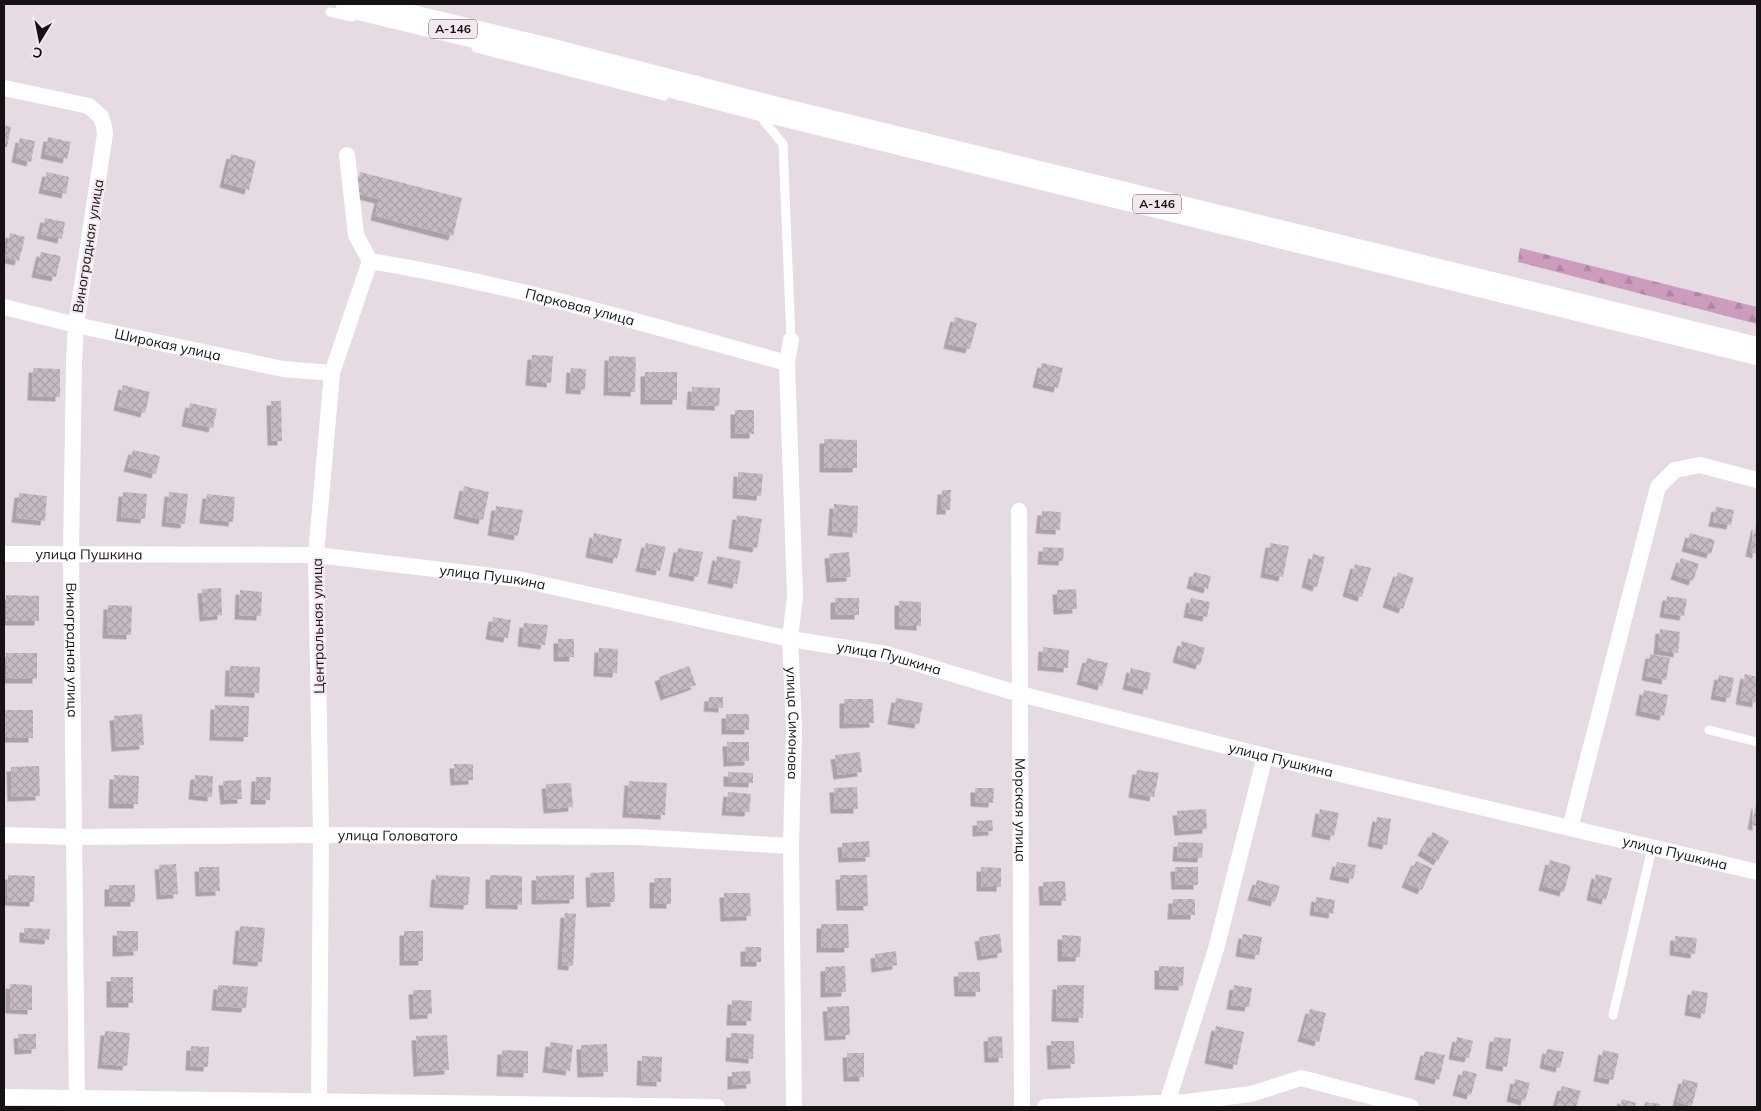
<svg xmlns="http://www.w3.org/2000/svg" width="1761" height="1111" font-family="Mulish,sans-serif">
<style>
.forest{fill:url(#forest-firs)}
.building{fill:url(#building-cross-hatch);filter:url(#shadow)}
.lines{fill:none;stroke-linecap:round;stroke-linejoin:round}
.service{stroke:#fff;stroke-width:9}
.minor{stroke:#fff;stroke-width:16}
.trunk{stroke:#fff;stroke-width:28}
.labels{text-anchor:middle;stroke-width:4;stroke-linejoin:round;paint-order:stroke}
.shield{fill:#f4e8f0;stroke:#595256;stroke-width:1}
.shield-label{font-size:12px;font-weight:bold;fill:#161214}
.street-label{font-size:14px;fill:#161214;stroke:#f4e8f0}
</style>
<defs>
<pattern id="forest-firs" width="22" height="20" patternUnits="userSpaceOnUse" patternTransform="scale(1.25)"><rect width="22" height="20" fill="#cc9cbd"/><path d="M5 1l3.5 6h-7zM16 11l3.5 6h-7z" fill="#ae85a2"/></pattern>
<pattern id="building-cross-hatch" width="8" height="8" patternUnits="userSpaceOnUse" patternTransform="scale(1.25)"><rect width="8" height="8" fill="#c7bbc3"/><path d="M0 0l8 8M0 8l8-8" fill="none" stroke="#aaa0a7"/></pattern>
<filter id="shadow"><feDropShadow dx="-4.5" dy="4.5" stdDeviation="0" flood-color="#0004"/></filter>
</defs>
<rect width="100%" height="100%" fill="#e7dbe3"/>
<path class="forest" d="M1520 248 1757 307V324L1518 262Z"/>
<path class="building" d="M4 125 11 127 7 147H4Z
M48 137 71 142 67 159 45 154Z
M20 138 35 141 31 162 16 158Z
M231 154 256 161 249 190 224 183Z
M47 172 69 177 66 194 43 189Z
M360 172 462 198 453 236 375 216 379 199 355 193Z
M45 218 65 222 62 239 41 234Z
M10 233 25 237 19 261 5 258Z
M41 252 61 256 56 277 36 273Z
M955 317 977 323 970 349 948 344Z
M532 355 553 356 551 383 530 381Z
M609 356 636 357 635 392 608 391Z
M1042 363 1063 368 1058 388 1037 383Z
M33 368 60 369V397L32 396Z
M571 368 586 369 585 390 570 389Z
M645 372H677V400H645Z
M123 385 150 392 145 413 118 406Z
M692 387 720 388 719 406 691 405Z
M271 401H281L282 441H272Z
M190 403 217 409 213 428 186 422Z
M735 410H754V434H735Z
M824 439 857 440V468H824Z
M133 450 160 456 156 474 128 467Z
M738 472 763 474 761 496 737 494Z
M464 486 489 492 483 520 458 514Z
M942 490H951L950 510H941Z
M123 492 147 494 145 519 121 517Z
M169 492 188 494 185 524 166 522Z
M19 493 47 496 45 521 16 518Z
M207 494 235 497 233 522 204 519Z
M834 504 858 506 857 533 832 531Z
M496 506 523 510 518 536 492 531Z
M1716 507 1734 510 1731 525 1713 522Z
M1042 511 1061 512 1060 530 1040 529Z
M737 515 762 519 757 548 733 544Z
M1756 525H1757V554L1750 552Z
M594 533 622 539 617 559 590 553Z
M1690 533 1715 540 1711 554 1686 547Z
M646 543 666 547 660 571 640 567Z
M1270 543 1289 546 1283 577 1265 573Z
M1043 547 1064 548 1063 561 1042 560Z
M678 548 703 552 698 577 673 572Z
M849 552 851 577 831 578 829 554Z
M1313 554 1325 557 1317 587 1306 583Z
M717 556 741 561 737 584 712 579Z
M1681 558 1699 564 1693 581 1675 575Z
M1355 564 1371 568 1362 597 1347 592Z
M1194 572 1211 576 1208 589 1191 584Z
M1398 572 1414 578 1403 609 1387 603Z
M221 588 222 615 204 617 202 589Z
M1076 589 1077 609 1058 610 1057 590Z
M240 590 262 592 261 616 239 615Z
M6 595 39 596V621H6Z
M1667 596 1687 599 1684 616 1664 613Z
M835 598H859V615H835Z
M1191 598 1210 602 1207 617 1188 613Z
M899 601 921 602V626L899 625Z
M108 605 132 606 131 635 107 634Z
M493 617 511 620 508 638 490 635Z
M524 623 548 625 545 645 522 642Z
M1660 629 1680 632 1678 653 1658 650Z
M558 639H574V657H558Z
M1182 641 1205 648 1200 665 1177 658Z
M1043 647 1069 650 1068 668 1042 666Z
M599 648 618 649 617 673 598 672Z
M6 653H37V679H6Z
M1650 654 1670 658 1666 680 1646 676Z
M1087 658 1108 663 1102 686 1081 680Z
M230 666 260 667 259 693 229 692Z
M689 666 696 685 665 696 659 677Z
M1131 668 1151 673 1147 690 1127 685Z
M1745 674 1757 677V703L1740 700Z
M1719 675 1734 678 1730 698 1715 695Z
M1644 690 1668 695 1664 716 1640 711Z
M709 697H723V708L708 707Z
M896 698 923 703 919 724 892 720Z
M844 699H873L874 723 844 724Z
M215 705 249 706 248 737 214 736Z
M4 710H33V738H4Z
M142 714 144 745 116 747 114 716Z
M726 714H749V730H726Z
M727 742H749V761L728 762Z
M860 752 862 772 838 775 835 755Z
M454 764H473V780L455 781Z
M39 766 40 796 12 797 11 767Z
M1137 770 1159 773 1154 797 1133 793Z
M728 772 753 773V783L728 782Z
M114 775 139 776 138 804H113Z
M195 775 213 776 212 797 193 795Z
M256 777H271L270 800H255Z
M241 780 242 799 225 800 223 781Z
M629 781 667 783 665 815 627 813Z
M571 783 573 807 548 809 546 784Z
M857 787 858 809H835L834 788Z
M975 788H994L993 803 975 802Z
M728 792 751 794 749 812 726 811Z
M1756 804H1757V826L1752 825Z
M1206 809 1207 829 1179 831 1177 811Z
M1320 809 1339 813 1334 836 1316 832Z
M1377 817 1391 819 1387 845 1372 842Z
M992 820 993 831 977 832V821Z
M1433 832 1449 841 1438 861 1422 851Z
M869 841 870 857 843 858 842 843Z
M1178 842 1203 843 1202 858 1177 857Z
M1550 860 1571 866 1564 892 1543 886Z
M1416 861 1432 868 1422 890 1406 883Z
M1337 862 1356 865 1353 879 1334 875Z
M176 864 178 894 161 895 159 865Z
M199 867H219L220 891 200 892Z
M981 867 1001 868V887H981Z
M1175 867H1198V885H1176Z
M614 872 615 902 591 903 590 873Z
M1596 874 1612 878 1606 900 1591 896Z
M8 875 35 876 34 902 7 901Z
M436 875 470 877 468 905 434 903Z
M490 875 522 876V905L490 904Z
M574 875V899L536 900V876Z
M840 875H867L868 906H841Z
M654 878H671V904H654Z
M1257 880 1280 886 1275 902 1252 896Z
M1065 881 1066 901H1044L1043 882Z
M109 885H135V902H109Z
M724 893H750L751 916 725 917Z
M1316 897 1335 900 1333 914 1314 911Z
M1173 899H1195V915H1172Z
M565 913 576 914 573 966 562 965Z
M821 924H848L849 948H821Z
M240 926 265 928 262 962 237 960Z
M24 928 50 929 49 940 24 938Z
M117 931H138V951L117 952Z
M404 931H423V961H404Z
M1000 934 1002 953 982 956 979 937Z
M1243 934 1262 937 1259 955 1240 952Z
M1062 935 1081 936 1080 957H1062Z
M1675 936 1697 938 1695 954 1674 951Z
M745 947H761V962H745Z
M896 951 897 965 876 968 875 954Z
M845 966 846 992 825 993V967Z
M1159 966 1184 967 1183 986 1159 985Z
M958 972H980V992H959Z
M111 977H133V1003H111Z
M10 984 32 985V1010L10 1009Z
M218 985 248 987 246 1008 216 1006Z
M1057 985H1084L1083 1018 1056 1017Z
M1234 985 1252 988 1249 1007 1231 1005Z
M413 990H431L432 1014 414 1015Z
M1692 990 1708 993 1705 1014 1689 1011Z
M732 1000 752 1001 751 1021H731Z
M849 1006 850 1035 829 1036 827 1007Z
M1310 1009 1326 1013 1319 1042 1302 1037Z
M1216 1026 1244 1032 1237 1065 1209 1059Z
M105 1031 130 1033 127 1066 102 1064Z
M731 1033 754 1034 753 1059 730 1057Z
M18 1034H36V1049L19 1050Z
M447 1035 449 1070 418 1072 416 1036Z
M1002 1036 1003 1058H989L988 1037Z
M1457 1037 1473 1041 1469 1058 1453 1055Z
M1494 1037 1511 1039 1507 1067 1490 1064Z
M1051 1041H1074L1075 1064 1052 1065Z
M550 1042 573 1045 570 1071 547 1068Z
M607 1044 608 1072 582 1073 581 1045Z
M191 1046 209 1047 208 1067 190 1066Z
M1547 1049 1564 1052 1560 1068 1544 1064Z
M502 1050 528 1051V1073L501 1072Z
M1603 1050 1619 1054 1613 1080 1598 1077Z
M1425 1051 1445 1055 1439 1080 1419 1075Z
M847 1053H864V1077H848Z
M642 1056 662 1057 661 1082 641 1081Z
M1463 1070 1477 1074 1471 1095 1457 1091Z
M750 1071 751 1084 732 1085V1072Z
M1515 1079 1530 1083 1525 1101 1511 1097Z
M1683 1079 1698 1083 1692 1106 1677 1102Z
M1562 1086 1581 1091 1576 1107H1556Z
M1622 1099 1636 1103 1635 1107H1620Z
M1645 1102 1660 1104V1107H1644Z"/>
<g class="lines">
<path class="service" d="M330 12 352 17
M476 48 664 96
M764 121 783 144 791 340
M1709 730 1757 742
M1613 1015 1652 848"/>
<g class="minor">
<path id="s1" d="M4 88 89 106 101 117 104 126 105 134 76 325 74 362 71 554 77 1107"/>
<path id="s2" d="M370 261C511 284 649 325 787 363"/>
<path id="s3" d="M4 307 76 325 283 369 332 373"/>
<path id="s4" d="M791 340 787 363 795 596 790 639 794 730 791 846 794 1107"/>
<path id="s5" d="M1019 511 1022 1107"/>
<path id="s6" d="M4 554 316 555 518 579 790 639 886 654 1020 694 1285 761 1757 872"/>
<path d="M1570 828 1658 487 1675 470 1700 465 1757 480"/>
<path id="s7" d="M4 835 74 837 321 835 637 837 791 846"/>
<path d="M4 1097 717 1107"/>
<path d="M1167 1103 1216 949 1265 756"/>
<path d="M321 1107 319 1103 321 835 316 555 332 373 370 261 356 235 347 155"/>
<path d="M1045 1107 1186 1102 1251 1094 1301 1078 1411 1107"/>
</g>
<path class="trunk" d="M350 4 557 54 769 109 1757 351"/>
</g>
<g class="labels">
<g class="shield">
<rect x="429" y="19.5" width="48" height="19" rx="4"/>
<rect x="1133" y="194.5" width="48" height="19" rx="4"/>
</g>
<g class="shield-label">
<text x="453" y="33">А-146</text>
<text x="1157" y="208">А-146</text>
</g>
<g class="street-label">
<text transform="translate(88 246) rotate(-81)" y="5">Виноградная улица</text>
<text dy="5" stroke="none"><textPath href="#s2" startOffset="215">Парковая улица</textPath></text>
<text dy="5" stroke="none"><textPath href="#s3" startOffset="168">Широкая улица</textPath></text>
<text dy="5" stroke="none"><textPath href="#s6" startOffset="85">улица Пушкина</textPath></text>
<text dy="5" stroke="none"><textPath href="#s6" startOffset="490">улица Пушкина</textPath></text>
<text transform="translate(318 626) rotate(-91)" y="5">Центральная улица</text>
<text dy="5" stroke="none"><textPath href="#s1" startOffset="639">Виноградная улица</textPath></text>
<text dy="5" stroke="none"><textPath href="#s6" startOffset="895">улица Пушкина</textPath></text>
<text dy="5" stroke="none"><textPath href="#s4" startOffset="384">улица Симонова</textPath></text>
<text dy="5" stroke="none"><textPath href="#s6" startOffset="1300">улица Пушкина</textPath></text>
<text dy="5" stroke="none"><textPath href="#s5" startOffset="299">Морская улица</textPath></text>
<text dy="5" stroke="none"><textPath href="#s7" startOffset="394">улица Головатого</textPath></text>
<text dy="5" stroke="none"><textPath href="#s6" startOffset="1705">улица Пушкина</textPath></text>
</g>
</g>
<rect width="1761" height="1111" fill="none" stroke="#161214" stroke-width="10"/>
<g transform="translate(40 40) rotate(190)" stroke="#f4e8f0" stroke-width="4" paint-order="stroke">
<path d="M0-4L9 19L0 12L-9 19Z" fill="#161214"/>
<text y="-8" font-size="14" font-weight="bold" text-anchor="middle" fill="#161214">С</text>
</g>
</svg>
